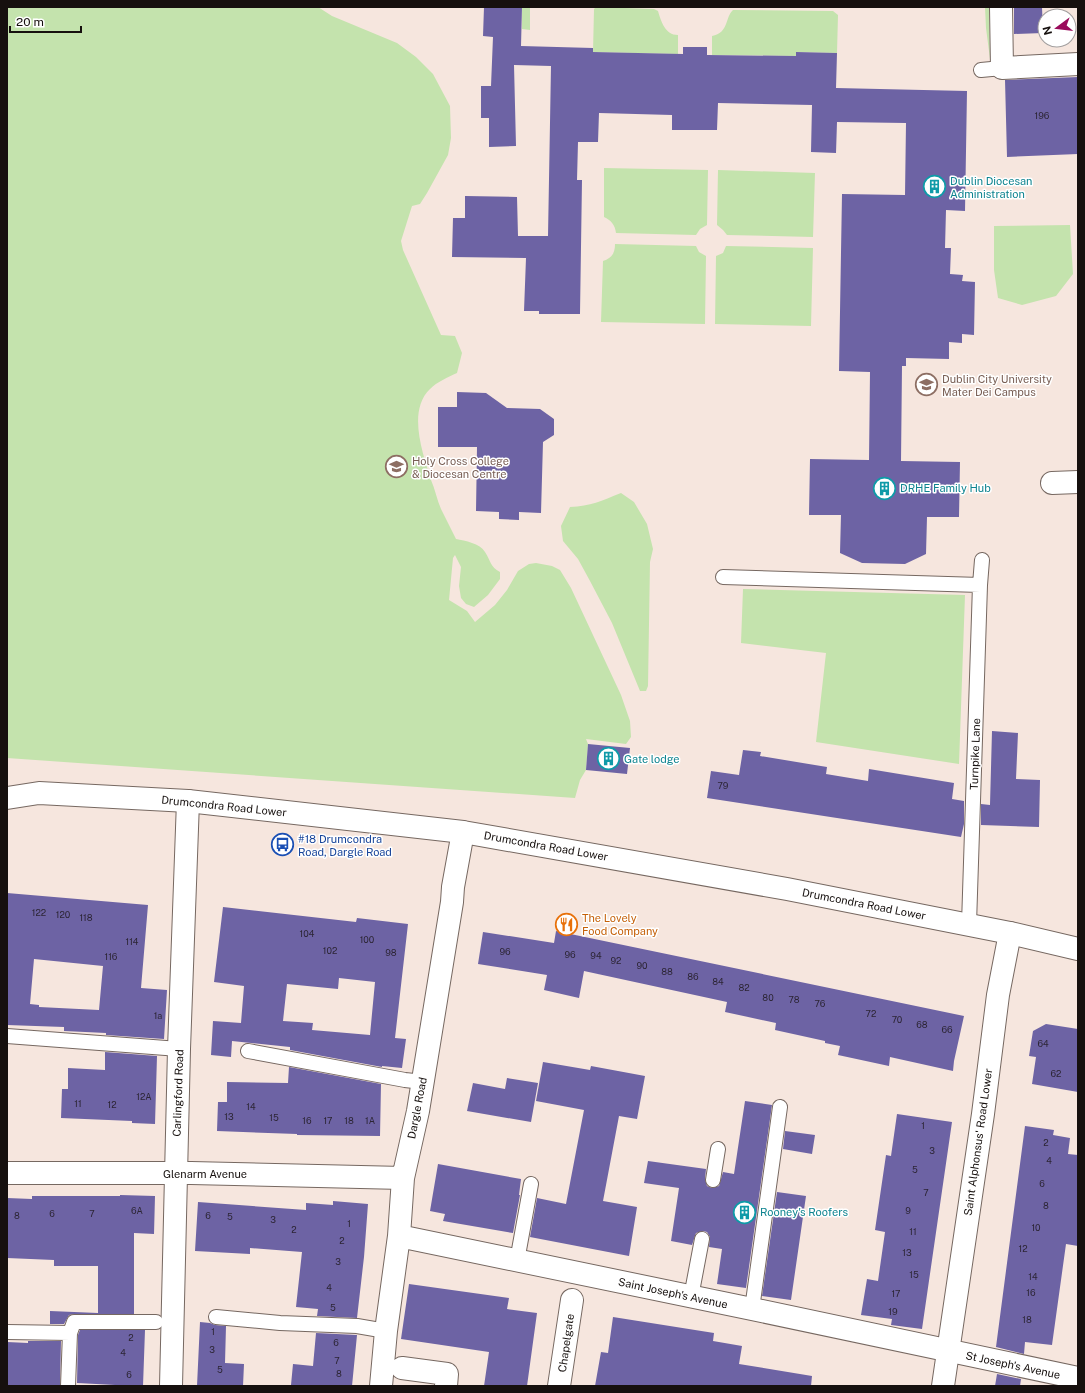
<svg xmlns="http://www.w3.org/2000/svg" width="1085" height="1393" font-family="'Public Sans',sans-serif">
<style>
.green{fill:#c4e3ad}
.building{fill:#6d63a4;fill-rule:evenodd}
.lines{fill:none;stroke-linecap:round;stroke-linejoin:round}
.lane-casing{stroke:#766861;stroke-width:16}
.street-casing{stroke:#766861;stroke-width:24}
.secondary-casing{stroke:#766861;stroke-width:24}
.lane{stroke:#fff;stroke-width:14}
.street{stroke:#fff;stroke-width:22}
.secondary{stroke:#fff;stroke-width:22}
.labels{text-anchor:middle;stroke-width:3;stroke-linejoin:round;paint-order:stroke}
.number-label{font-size:9px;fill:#2c2534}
.culture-label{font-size:11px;fill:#0d838f;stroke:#fff;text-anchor:start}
.education-label{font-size:11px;fill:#785e54;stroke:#fff;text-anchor:start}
.street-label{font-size:11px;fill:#16100e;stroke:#fff}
.transit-label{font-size:11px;fill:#164399;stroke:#fff;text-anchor:start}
.food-label{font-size:11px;fill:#c56008;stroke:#fff;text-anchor:start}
</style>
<rect width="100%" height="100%" fill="#f6e6de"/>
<path class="green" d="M7 7H318L332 16 397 43 416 57 433 74 450 106 451 138 448 155 427 193 420 204 412 206 401 241 403 250 441 335 455 336 462 353 457 373C448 377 437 382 430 389 407 411 423 454 431 480 435 489 437 500 441 509 446 519 451 529 456 539 465 541 480 543 485 552 491 561 490 567 500 572V579L488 595 474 607 466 604 461 598 459 586 461 567 455 555 453 558 449 600 467 611 475 622 495 605 507 590 518 571 529 564 536 563 552 566 560 570 571 588 621 695 630 721 631 737 626 744 586 739 588 744 586 770 580 780 575 798 7 758Z
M522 7H530V30L522 29Z
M596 7 654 9 658 11C661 21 665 35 678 35V54L593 52 594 9Z
M985 7H989L990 59 986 28Z
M733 10 833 11 838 15 837 53 796 52V56L712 55V36C729 33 725 17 733 10Z
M604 168 708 170 707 225 700 229 696 235 616 233C615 225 611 220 604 217Z
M718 170 815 173 813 237 727 235 723 230 717 225Z
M1070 225 1073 274 1056 296 1022 305 998 298 994 270V226Z
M615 244 696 246 699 252 706 256 705 324 601 322 603 261C612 258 615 253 615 244Z
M726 246 813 248 811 326 715 324 716 256 723 253Z
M621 493 634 502 647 524 653 549 650 562 648 686 646 691H640L612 623 590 581 578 559 563 541 561 526 570 507C591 506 601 501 621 493Z
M743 589 965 595 959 764 816 742 826 653 741 643Z"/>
<path class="building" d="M484 7H522L521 46 593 48V52L683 54V47H707V55L796 56V52L837 53 836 88 967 91 965 211 946 210 945 248H951L950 274 963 275 962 281 975 282 974 335 962 334V343L949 342V359L906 358V366H902L901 461 960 462 959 517H927L926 554 905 564 862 563 840 553 841 515H809L810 459 869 460 870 372 839 371 842 194 905 195 906 123 837 122 836 153 811 152 812 105 718 103 717 130H672V115L599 113 598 142H578L577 180H582L580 314H539V311H524L526 258 452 257 453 218H465V196L517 197 518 236H548L551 66 514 65 516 146 489 147V118H481V86H491L493 37 483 36Z
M1014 7H1042L1043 33 1014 34Z
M1078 77V154L1007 157 1005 80Z
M457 392 486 393 507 408 540 409 554 419V435L543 442 541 513 519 512V520L499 519V512L476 511 477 447H438V407H457Z
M992 731 1018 733 1016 779 1040 780 1039 827 981 825V804L990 805Z
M588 744 630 748 627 774 586 770Z
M743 750 761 752 760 756 827 767 826 774 868 781 869 769 954 783 952 799 964 801V824L961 837 707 798 711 771 739 775Z
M7 893 148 905 141 988 167 990 164 1039 106 1035V1033L64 1031V1027L7 1025ZM34 959 103 966 99 1010 39 1007V1005L30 1004Z
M223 907 356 922 357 918 408 924 395 1038 406 1039 402 1068 382 1066V1067L290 1050V1047L232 1041 231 1057 211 1055 213 1021 241 1023 244 986 214 982ZM339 978 375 982 370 1035 312 1030 313 1023 283 1021 287 984 338 989Z
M556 931 964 1016 954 1061 953 1071 890 1057 889 1066 838 1055 840 1046 825 1043V1041L775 1030 776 1023 725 1012 727 1002 584 971 579 998 544 990 547 975 478 964 483 932 554 943Z
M1046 1024 1078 1029V1092L1032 1084 1036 1057 1029 1056 1033 1031Z
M105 1052 157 1056 155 1124 132 1123V1121L61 1118 62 1089H68V1068L105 1070Z
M543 1062 590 1070 591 1066 645 1076 637 1119 619 1116 603 1201 637 1207 629 1256 530 1237 537 1198 566 1204 584 1110 536 1101Z
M289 1067 381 1084 380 1136 297 1135V1134L217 1131 218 1102H227V1082L288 1083Z
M507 1078 538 1083 531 1122 467 1111 473 1083 505 1089Z
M745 1101 772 1105 746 1288 717 1284 722 1249 709 1247 710 1237 707 1232 703 1231 696 1233 692 1245 671 1241 679 1188 644 1183 648 1161 706 1169 705 1179 707 1186 712 1188 719 1186 723 1172 734 1174Z
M897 1114 952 1122 922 1329 891 1325 892 1319 861 1315 867 1279 878 1281 885 1232 875 1230 886 1155 891 1156Z
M1025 1126 1054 1130 1053 1135 1070 1138 1068 1154 1078 1155V1246L1066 1244 1052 1345 1025 1342 1024 1354 996 1347Z
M785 1131 815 1135 812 1154 783 1149Z
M438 1164 521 1179 519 1195H520L513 1233 443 1221 445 1214 430 1211Z
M777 1192 806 1196 791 1300 762 1296Z
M120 1195 155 1196 154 1234 134 1233V1314H74L69 1315 64 1324H50V1311L98 1313V1266H54V1260L7 1258V1198L32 1199V1196H120Z
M333 1201 368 1204 364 1257 357 1318 317 1316 318 1309 296 1307 302 1252 250 1248V1254L195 1251 198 1202 306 1210V1203L333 1205Z
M409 1284 509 1298 507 1309 537 1313 527 1386H484L489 1352 401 1339Z
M613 1317 714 1333 713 1341 742 1346 739 1364 812 1376 811 1386H595L601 1352 608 1353Z
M200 1322 210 1323 215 1325 226 1326 225 1363 244 1364 243 1386H197Z
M80 1330H145L143 1386H115V1385L77 1383 78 1335Z
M316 1333 357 1335 352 1386 291 1385 293 1364 313 1366Z
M28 1341H61L60 1386H7V1342L28 1343Z
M997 1374 1021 1379 1020 1386H995Z"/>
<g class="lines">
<defs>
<path id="lane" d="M981 70 1002 68
M723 577 980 585
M969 924 980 585 982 560
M7 1036 179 1049
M248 1051 405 1080 423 1082
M713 1180 718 1149
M517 1261 531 1184
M691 1297 702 1239
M752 1309 780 1107
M216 1317 280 1323 357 1326 386 1331
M7 1332 70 1333 68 1386
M70 1333 74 1322H156"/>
<path id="street" d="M1001 7 1002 68 1078 64
M1052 483 1078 482
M7 1173H191L403 1178
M399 1236 752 1309 1078 1378
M402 1368 447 1374 446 1386
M171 1386 179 1049 188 801
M381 1386 386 1331 399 1236 403 1178 418 1111 452 902 453 887 463 832
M559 1386 572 1300
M943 1386 983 1114 998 995 1010 933"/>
<path id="secondary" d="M7 798 39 793 188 801 463 832 787 889 1010 933 1078 949"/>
</defs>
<use href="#lane" class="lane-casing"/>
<use href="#street" class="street-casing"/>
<use href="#secondary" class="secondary-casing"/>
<use href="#lane" class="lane"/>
<use href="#street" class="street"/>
<use href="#secondary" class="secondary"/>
</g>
<defs>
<symbol id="building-ring" viewBox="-11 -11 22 22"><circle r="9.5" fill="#fff" stroke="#0f9aa8" stroke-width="1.5"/><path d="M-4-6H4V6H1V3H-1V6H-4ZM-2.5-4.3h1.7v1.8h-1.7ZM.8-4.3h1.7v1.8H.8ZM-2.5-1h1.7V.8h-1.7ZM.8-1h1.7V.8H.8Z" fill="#0f9aa8"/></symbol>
<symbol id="university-ring" viewBox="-11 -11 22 22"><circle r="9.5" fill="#fff" stroke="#8d6e63" stroke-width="1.5"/><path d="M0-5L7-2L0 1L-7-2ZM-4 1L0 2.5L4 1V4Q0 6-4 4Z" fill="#8d6e63"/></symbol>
<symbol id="bus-ring" viewBox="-11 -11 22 22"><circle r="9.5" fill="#fff" stroke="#1a4fb4" stroke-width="1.5"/><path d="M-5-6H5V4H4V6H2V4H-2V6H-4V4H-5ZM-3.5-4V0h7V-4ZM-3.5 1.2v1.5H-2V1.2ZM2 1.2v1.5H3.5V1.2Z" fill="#1a4fb4"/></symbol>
<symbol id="restaurant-ring" viewBox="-11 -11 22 22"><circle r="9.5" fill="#fff" stroke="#e8710a" stroke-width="1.5"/><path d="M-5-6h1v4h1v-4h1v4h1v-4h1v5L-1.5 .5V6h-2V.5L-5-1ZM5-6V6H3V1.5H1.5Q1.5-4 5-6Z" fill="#e8710a"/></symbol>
</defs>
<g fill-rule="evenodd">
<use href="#building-ring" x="922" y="174" width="25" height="25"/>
<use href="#university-ring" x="914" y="372" width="25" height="25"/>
<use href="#university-ring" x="384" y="454" width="25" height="25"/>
<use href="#building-ring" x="872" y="476" width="25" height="25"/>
<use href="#building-ring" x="596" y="746" width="25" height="25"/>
<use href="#bus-ring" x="270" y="832" width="25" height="25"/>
<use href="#restaurant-ring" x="554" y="912" width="25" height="25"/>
<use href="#building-ring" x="732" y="1200" width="25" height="25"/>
</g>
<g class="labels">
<g class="number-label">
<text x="1042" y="119">196</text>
<text x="723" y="789">79</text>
<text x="39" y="916">122</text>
<text x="63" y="918">120</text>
<text x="86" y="921">118</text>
<text x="307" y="937">104</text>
<text x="367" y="943">100</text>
<text x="132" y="945">114</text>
<text x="330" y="954">102</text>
<text x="505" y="955">96</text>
<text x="391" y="956">98</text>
<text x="570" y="958">96</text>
<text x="596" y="959">94</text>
<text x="111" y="960">116</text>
<text x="616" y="964">92</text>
<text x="642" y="969">90</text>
<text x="667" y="975">88</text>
<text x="693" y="980">86</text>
<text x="718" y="985">84</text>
<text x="744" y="991">82</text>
<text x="768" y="1001">80</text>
<text x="794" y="1003">78</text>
<text x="820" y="1007">76</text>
<text x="871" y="1017">72</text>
<text x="158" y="1019">1a</text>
<text x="897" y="1023">70</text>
<text x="922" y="1028">68</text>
<text x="947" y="1033">66</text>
<text x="1043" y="1047">64</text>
<text x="1056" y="1077">62</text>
<text x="144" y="1100">12A</text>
<text x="78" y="1107">11</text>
<text x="112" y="1108">12</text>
<text x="251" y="1110">14</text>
<text x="229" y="1120">13</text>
<text x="274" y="1121">15</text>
<text x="307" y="1124">16</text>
<text x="328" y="1124">17</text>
<text x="349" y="1124">18</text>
<text x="370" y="1124">1A</text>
<text x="923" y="1129">1</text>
<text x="1046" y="1146">2</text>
<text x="932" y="1154">3</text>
<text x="1049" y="1164">4</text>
<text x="915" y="1173">5</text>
<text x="1042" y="1187">6</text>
<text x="926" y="1196">7</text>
<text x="1046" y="1209">8</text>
<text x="137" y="1214">6A</text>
<text x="908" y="1214">9</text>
<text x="52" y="1217">6</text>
<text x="92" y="1217">7</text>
<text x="17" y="1219">8</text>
<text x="208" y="1219">6</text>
<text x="230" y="1220">5</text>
<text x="273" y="1223">3</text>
<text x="349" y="1227">1</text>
<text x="1036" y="1231">10</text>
<text x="294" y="1233">2</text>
<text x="913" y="1235">11</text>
<text x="342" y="1244">2</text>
<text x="1023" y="1252">12</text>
<text x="907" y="1256">13</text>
<text x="338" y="1265">3</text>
<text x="914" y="1278">15</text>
<text x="1033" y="1280">14</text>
<text x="329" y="1291">4</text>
<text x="1031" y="1296">16</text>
<text x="896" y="1297">17</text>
<text x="333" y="1311">5</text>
<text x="893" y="1315">19</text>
<text x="1027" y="1323">18</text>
<text x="213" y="1335">1</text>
<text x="131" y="1341">2</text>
<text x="336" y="1346">6</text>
<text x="212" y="1353">3</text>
<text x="123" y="1356">4</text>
<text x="337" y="1364">7</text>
<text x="220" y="1373">5</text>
<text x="339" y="1377">8</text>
<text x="129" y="1378">6</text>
</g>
<g class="culture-label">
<text x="950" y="185">Dublin Diocesan<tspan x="950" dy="13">Administration</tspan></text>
<text x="900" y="492">DRHE Family Hub</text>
<text x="624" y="763">Gate lodge</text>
<text x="760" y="1216">Rooney's Roofers</text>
</g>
<g class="education-label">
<text x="942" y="383">Dublin City University<tspan x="942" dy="13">Mater Dei Campus</tspan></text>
<text x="412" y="465">Holy Cross College<tspan x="412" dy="13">&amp; Diocesan Centre</tspan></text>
</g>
<g class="street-label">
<text transform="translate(975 754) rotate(-88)" y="4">Turnpike Lane</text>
<text transform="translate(224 806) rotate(6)" y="4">Drumcondra Road Lower</text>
<text transform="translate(546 846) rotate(10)" y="4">Drumcondra Road Lower</text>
<text transform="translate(864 904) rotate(11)" y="4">Drumcondra Road Lower</text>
<text transform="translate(178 1093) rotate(-88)" y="4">Carlingford Road</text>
<text transform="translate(417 1108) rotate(-79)" y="4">Dargle Road</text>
<text transform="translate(978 1142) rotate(-82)" y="4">Saint Alphonsus' Road Lower</text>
<text x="205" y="1178">Glenarm Avenue</text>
<text transform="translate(673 1293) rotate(12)" y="4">Saint Joseph's Avenue</text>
<text transform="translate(566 1343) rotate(-82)" y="4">Chapelgate</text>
<text transform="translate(1013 1365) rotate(12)" y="4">St Joseph's Avenue</text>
</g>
<g class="transit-label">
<text x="298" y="843">#18 Drumcondra<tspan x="298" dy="13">Road, Dargle Road</tspan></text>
</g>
<g class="food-label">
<text x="582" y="922">The Lovely<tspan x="582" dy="13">Food Company</tspan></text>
</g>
</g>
<rect width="1085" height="1393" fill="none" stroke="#16100e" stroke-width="16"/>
<g transform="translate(1057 28) rotate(255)"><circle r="19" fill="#ffffff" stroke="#a29f9f"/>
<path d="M0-3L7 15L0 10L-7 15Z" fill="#9a0b5b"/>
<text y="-6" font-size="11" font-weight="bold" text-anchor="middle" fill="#16100e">N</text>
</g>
<path d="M10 26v6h71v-6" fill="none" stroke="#16100e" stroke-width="2"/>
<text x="16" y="26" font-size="12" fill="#16100e" stroke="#ffffff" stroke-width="3" paint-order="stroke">20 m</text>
</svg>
